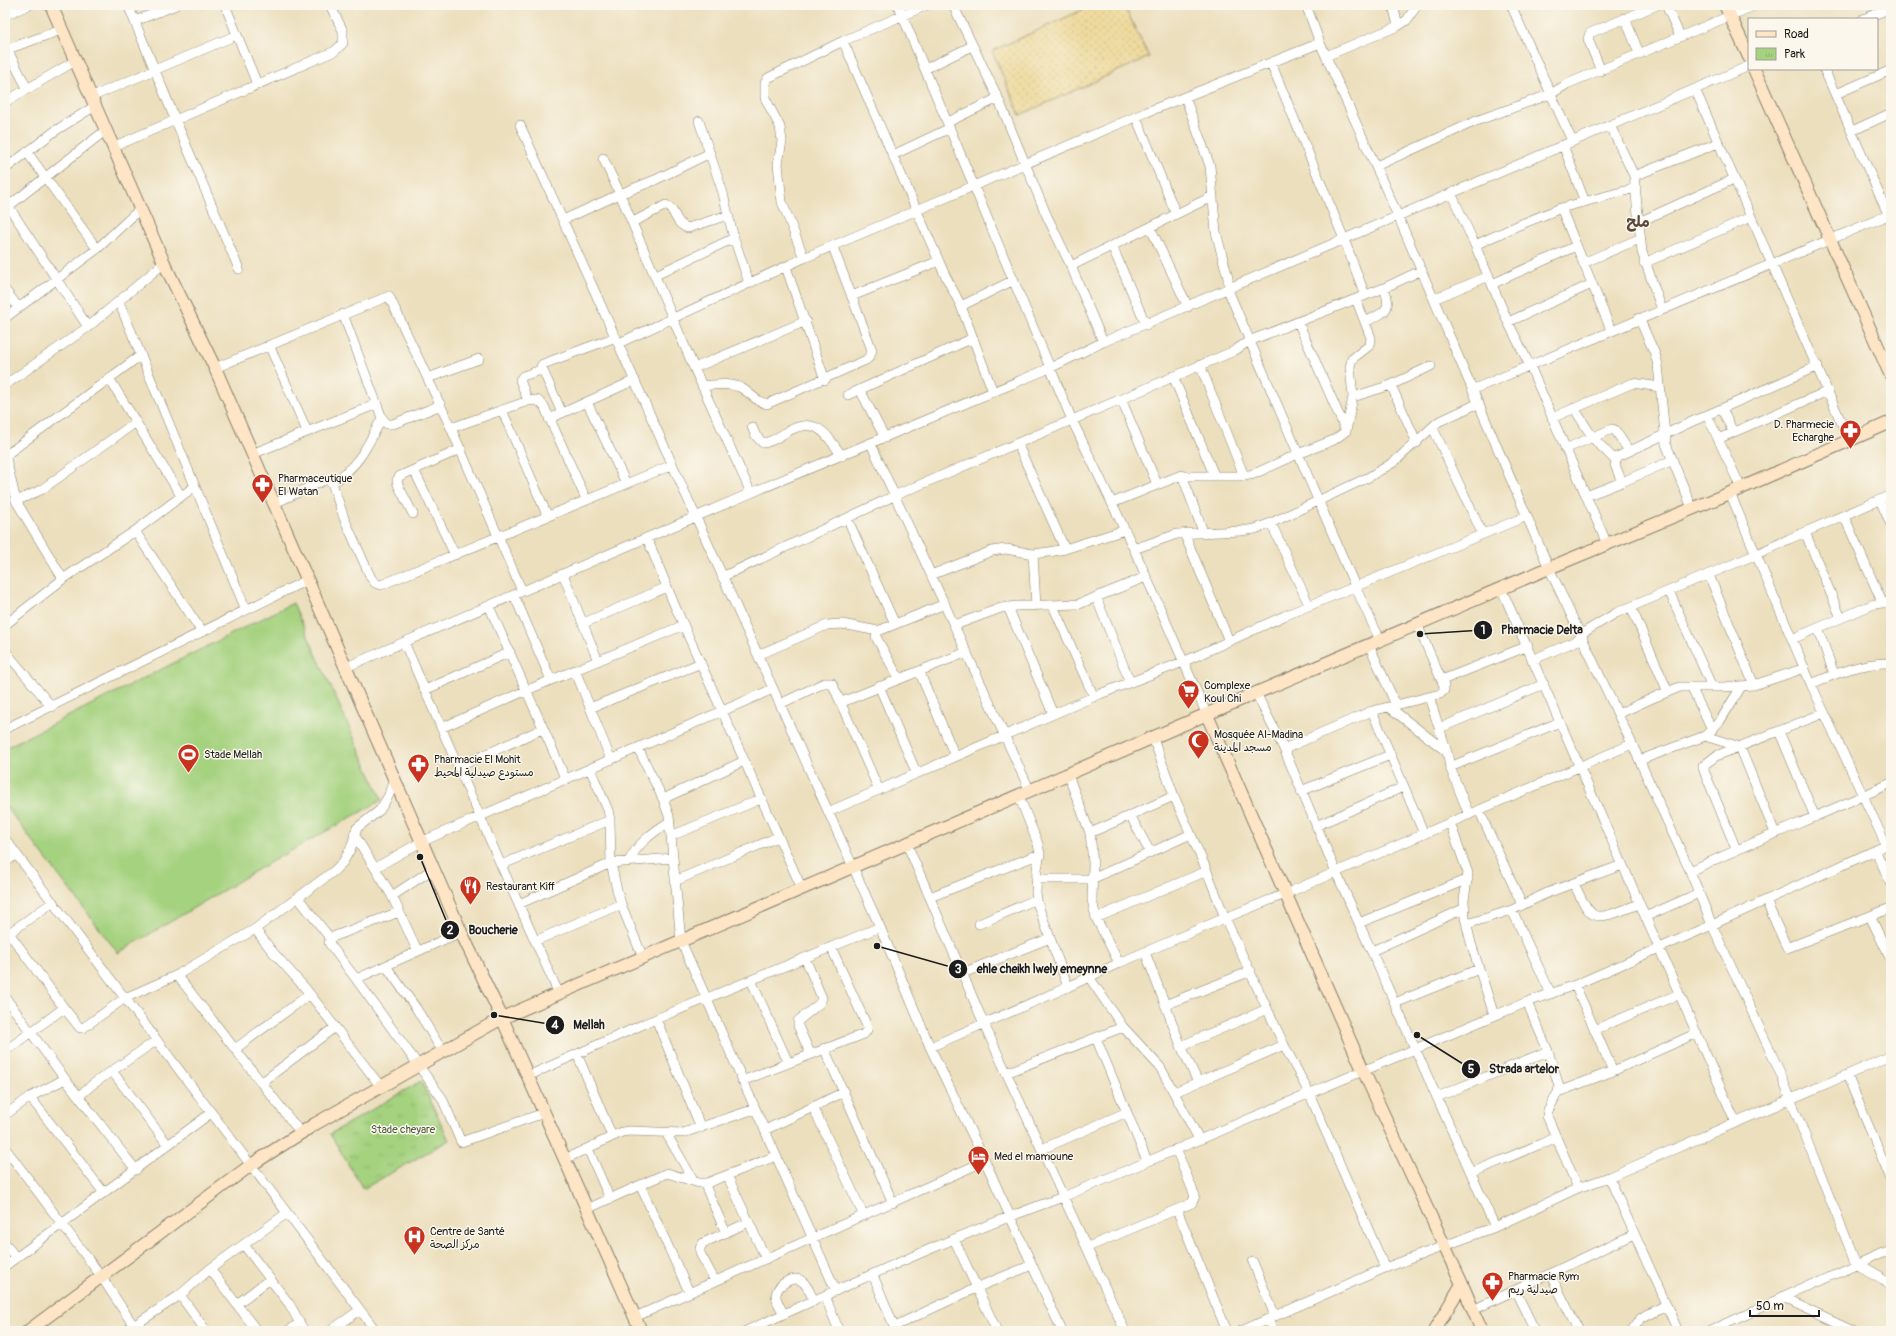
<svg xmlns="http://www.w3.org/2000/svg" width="1896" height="1336" font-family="Pangolin,'Playpen Sans Arabic',sans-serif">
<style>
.sand{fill:url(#sand-dots);stroke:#857b5d}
.park{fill:url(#park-tufts);stroke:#60774e}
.garden{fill:#a5d27f;stroke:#60774e}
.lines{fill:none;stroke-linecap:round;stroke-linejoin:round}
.street-casing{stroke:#847e6c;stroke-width:10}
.secondary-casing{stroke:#847e6c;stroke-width:14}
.street{stroke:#fff;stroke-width:9}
.secondary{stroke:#fde5c5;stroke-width:12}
.labels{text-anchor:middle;stroke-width:3;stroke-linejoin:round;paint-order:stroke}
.poi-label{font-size:11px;fill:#1c1c1c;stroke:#fbf7ec;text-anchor:start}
.park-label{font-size:11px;fill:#4c5c3f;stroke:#fbf7ec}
.district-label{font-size:15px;font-weight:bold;fill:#5a483f;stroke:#fbf7ec}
.leader{fill:none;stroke:#1c1c1c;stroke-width:1.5}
.callout-dot{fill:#1c1c1c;stroke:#fbf7ec;stroke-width:1.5}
.mark-label{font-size:12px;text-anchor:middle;font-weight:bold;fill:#fff}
.callout-label{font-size:12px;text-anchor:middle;font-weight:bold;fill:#1c1c1c;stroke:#fbf7ec;stroke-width:3;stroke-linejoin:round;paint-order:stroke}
</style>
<defs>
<pattern id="sand-dots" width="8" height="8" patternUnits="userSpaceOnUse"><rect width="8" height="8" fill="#eeda9e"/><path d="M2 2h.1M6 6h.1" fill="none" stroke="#ccba88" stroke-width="1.8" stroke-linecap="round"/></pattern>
<pattern id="park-tufts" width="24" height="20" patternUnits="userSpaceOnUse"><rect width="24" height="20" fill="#a5d27f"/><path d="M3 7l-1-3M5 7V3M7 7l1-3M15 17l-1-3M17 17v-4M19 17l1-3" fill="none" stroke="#8db46d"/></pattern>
</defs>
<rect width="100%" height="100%" fill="#fbf7ec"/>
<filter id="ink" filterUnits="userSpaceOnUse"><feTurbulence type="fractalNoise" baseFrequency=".025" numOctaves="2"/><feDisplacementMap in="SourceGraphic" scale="8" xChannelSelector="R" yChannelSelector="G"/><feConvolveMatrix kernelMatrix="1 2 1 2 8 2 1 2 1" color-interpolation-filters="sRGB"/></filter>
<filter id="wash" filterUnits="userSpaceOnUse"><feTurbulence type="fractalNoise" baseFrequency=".012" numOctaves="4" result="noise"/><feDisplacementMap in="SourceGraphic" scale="16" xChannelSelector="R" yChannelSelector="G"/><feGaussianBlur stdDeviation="0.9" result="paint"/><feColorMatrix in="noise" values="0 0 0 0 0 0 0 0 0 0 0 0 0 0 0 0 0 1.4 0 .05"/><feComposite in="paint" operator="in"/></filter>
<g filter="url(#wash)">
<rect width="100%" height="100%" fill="#ecdfbd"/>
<path class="sand" d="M1093 5H1124L1149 57 1020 115 992 51Z"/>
<path class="park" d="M421 1081 449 1140 363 1189 330 1134Z"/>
<path class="garden" d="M293 603 382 800 269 863 118 953 5 805V748Z"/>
</g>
<g filter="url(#ink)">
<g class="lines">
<defs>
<path id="street" d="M128 5 175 119 239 269
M225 5 257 84
M898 5 1072 420 1134 549 1207 715
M927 5 843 41 944 273 961 306 993 392
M953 5 998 98 1046 214 1071 266 1103 342
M1306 5 1320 43 1398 216 1549 568 1632 744 1690 871 1712 925 1779 1070 1856 1264 1891 1284
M1393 5 1398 26
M1511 5 1572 141
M1666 5 1680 36
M5 15 29 5
M1625 18 1639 53
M1863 19 1891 8
M135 21 176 5
M7 49 27 88
M5 50 61 30
M1326 56 1398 26 1407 20 1417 5
M1271 63 1344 239 1365 295
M925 69 972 46
M1824 69 1891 221
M1601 71 1588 39 1590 33 1657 5
M1695 89 1849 440
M1836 94 1891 70
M91 97 237 35
M1185 97 1210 166 1216 232 1228 278V290L1355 586 1380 640
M5 102 75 61
M1136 117 1176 214
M699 121 723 193 728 215
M948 122 998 98
M520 125 880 927 930 1047 985 1161 1062 1331
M1610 125 1634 176 1642 252 1662 310
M1852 131 1891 113
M1563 145 1585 202
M113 147 335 51 343 43V31L330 5
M27 152 97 249
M893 155 950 128
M603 158 620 194 655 180 710 153
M1376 166 1476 121 1551 94 1567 84 1756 5
M5 169 55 131 95 106
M1634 176 1718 143
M1451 193 1475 245 1508 322 1530 366 1607 544
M5 201 88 327
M1561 208 1611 330
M5 209 106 130
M563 220 620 194 694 368 751 493
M633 222 666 205C677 210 673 223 688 228L728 215 734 238
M1639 222 1734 179
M1150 227 1188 307
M1475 245 1519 225 1561 208 1636 188
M1112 246 1146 325
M804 258 782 202 778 164 782 141 780 127 765 98V83L768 78 843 41
M1583 263 1639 239
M1644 263 1751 217
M1071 266 1213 196
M786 267 825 380
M656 275 734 238 749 283
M1492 284 1576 246
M5 290 19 308
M852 296 939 261
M1434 299 1489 276
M119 302 246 610
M961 306 1014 280
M343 314 382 418 387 424H393L441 405
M5 318 97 249 140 209
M1639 318 1655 354 1658 365 1666 444 1692 508
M1298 322 1346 431
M1365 322C1385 312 1393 311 1384 288
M1508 322 1592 284
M619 343 804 258 917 210 1147 112 1320 43
M269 345 307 431
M1200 365 1244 476
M215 368 389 296 451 428 522 591
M694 368 806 321
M1173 376 1214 475
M109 378 181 496
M428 378 479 359
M5 385 88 327 164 263
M1391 385 1417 443
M702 386C714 385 732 382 743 389 752 395 757 402 767 404L866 360 870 356 872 350 833 247
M1474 389 1891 214
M860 390 885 438
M848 395 973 338
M1353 397 1391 385 1431 366
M1121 399 1157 484
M528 401 520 380 523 376 541 370
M587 402 626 483
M1574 408 1593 438 1615 460
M1722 409 1733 432
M502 410 547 515
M562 413 541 366 543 364 616 337
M1707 415 1741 488
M1552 418 1633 383 1660 387
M549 419 635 380
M752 427 756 436 763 443C772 442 778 437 785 433 816 414 826 434 842 456
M451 428 528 401 537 400 544 406 586 499
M1433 428 1482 533
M1718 439 1828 391
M1017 443 1065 549
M871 444 1030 791
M1565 449 1612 429 1615 430 1629 451
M5 454 16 501 63 579 5 625
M252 454 377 404
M6 455 141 355
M414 470 455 555
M1182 475 1204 534
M1622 482 1673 460
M332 483C360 465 367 446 382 418
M195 486 135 531 202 632
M1730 493 1811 684 1886 845
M1586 496 1622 482 1615 465 1617 457 1689 423 1818 366
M1880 500 1891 525
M16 501 41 490 136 422
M1112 503 1179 476H1244L1254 474 1298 454 1334 440 1346 431 1353 397 1350 367 1352 359 1370 345 1371 338 1356 299
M273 504 325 480H329L332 483 344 518 371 578 375 583 381 585 672 465
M413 514 398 485 397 480 400 476 461 449
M1844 516 1882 602
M847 518 895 624
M1271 523 1309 605
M1805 532 1841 618
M1184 533 1229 641
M647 538 674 604 802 889
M1134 549 1177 534 1241 531 1255 529 1271 523 1369 477 1394 462 1438 422 1479 403
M1033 554 1036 606
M563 574 598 661
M931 575 992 551 1006 549 1033 554 1049 552 1065 549 1125 530
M1709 575 1754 685
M722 577 896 495 1234 351 1249 341 1384 288 1422 270
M63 579 135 531
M1501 588 1736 1123
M1669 591 1712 687
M514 595 551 680
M1096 597 1130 682
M489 606 566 780
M1053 606 1094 697
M1008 607 1053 714
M1631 607 1668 692
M584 623 667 587
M955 625 1001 608 1017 606 1079 604 1146 577
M1818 628 1834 674
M1581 634 1616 613 1757 554 1789 539 1891 495
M1792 639 1874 604 1891 602
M404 642 501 865 559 994
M1369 645 1396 705
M5 651 52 707
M758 655 827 625 842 624 878 631
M1532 660 1583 638
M344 668 751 493 1050 368 1103 342 1749 66
M575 670 611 760
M919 671 955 756
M899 679 876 637 878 631 945 604
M1442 680 1528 646
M1811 684C1837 673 1863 662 1891 663
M879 686 916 772
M1691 687 1712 730
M425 690 510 652
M1256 693 1284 749 1336 872 1495 1227
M1429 697 1447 752 1450 767 1469 815
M842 702 967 652
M780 704 824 683H832L879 790
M1389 707 1447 752
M590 708 701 663
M1372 711 1424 834
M1618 714 1655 697 1680 687H1723L1754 685 1805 668
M441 728 525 691 684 625
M1440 728 1544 684
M5 729 307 580
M1779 731 1815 817
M1705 736 1740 747 1775 833
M1153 738 1174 796 1207 871 1225 918 1284 1045 1309 1093 1385 1268
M638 748 663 799 669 816 681 941 836 1291
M1284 749 1372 711 1440 694 1444 690V686L1417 624
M1640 760 1705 736 1720 721 1741 687
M458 767 542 729
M1450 767 1560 722
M590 769 608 810 610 820 611 863 616 886 621 904 643 958
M1068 775 1090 833 1093 863 1092 900 1096 918 1119 963
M1301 791 1390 755
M1019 796 1038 844 1040 854 1037 869 1036 894 1038 905 1068 987
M663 799 744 761
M1479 810 1522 905
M828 812 1100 694 1183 662 1284 616 1527 516
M1130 815 1150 852
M1450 823 1468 873 1464 900 1465 918 1471 943 1494 1015
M1316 826 1403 787
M1090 833 1174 796
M354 834 392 896 417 950
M671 836 761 799
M5 839 376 1331
M907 844 984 1024 1125 1331
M1736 849 1703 768V766L1716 756 1824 713
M1875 850 1891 883
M629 861C638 843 652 833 669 822
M5 863 16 854
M501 865 610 820
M375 868 421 842 773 689
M1690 871C1756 840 1825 814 1891 783
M1037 879H1092L1191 834
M675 881 778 837
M1574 884C1579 893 1585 910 1594 915 1603 920 1630 907 1639 904
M392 896 433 869
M930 897 1040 854
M299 899 330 938
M1766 901 1787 948 1891 908
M519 904 611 863 673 858
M1512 910 1551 994
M399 912 330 938 329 943 356 979 461 932
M1870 916 1891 960
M1645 917 1699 893
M1096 918 1207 871
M1359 923 1468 879
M979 924 1037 899
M1467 924 1512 910 1547 893 1622 865
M255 929 272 951 306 989 381 1087
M5 936 53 902
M535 941 621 904
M1372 951 1465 908
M1145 952 1181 1046 1198 1082
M805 958 822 998 820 1003 798 1021V1026L810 1053
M386 966 416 1008 443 1052
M963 973 1050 938
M177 975 300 1132
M1089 977 1123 1027 1160 1067 1199 1139
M356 979 442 1098 461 1142 544 1113
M751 980 788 1062
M1575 985 1613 1071
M5 997 65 1079
M1527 1002 1548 1051 1559 1086 1558 1092 1548 1111 1547 1116 1578 1188
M1395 1003 1479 969
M1165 1005 1251 971
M64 1008 80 1028H83L125 998 177 975 255 929 334 871 343 862 351 848 357 828 380 810 389 795 393 780
M656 1019 701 1128
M1594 1030 1679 994
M1096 1038 1147 1161
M1181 1046 1267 1009
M930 1047 1068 987 1119 963 1225 918 1285 894 1632 744
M824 1048 893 1203
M235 1049 310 994
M5 1051 64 1008 9 933
M577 1054 612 1136
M112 1071 168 1145
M1006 1073 1123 1027
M1847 1075 1891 1179
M528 1076 644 1024 880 927
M742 1081 864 1034 867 1030V1026L831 947
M261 1083 335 1027
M1175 1092 1284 1045
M1558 1092 1613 1071 1697 1033
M79 1096 93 1084 157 1040
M30 1097 65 1079 136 1170
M1437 1097 1548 1051
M813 1107 864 1216
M5 1115 30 1097 104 1193
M765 1130 844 1092
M666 1133 694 1181
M5 1148 101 1276 137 1331
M588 1149 610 1199
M1042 1149 1127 1112
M565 1159 622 1132 630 1131 683 1133 755 1109
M1471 1173 1555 1138
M727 1175 766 1259
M1609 1177 1678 1331
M704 1183 726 1233
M640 1185 689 1292
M587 1209 667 1173 699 1183H707L776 1156
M1177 1210 1227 1331
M954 1239 997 1331
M5 1243 16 1258
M244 1245 290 1305 304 1331
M1088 1247 1192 1203 1195 1196 1176 1149
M1253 1262 1275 1316
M5 1266 211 1113
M210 1269 257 1331
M1550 1274 1579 1331
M873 1275 896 1331
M715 1281 700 1253V1248L703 1243 749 1222
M1515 1290 1535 1331
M180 1295 206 1331
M825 1296 839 1331
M1782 1298 1853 1331
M237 1304 270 1279
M1473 1310 1634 1234
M784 1314C781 1308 775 1301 776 1294 778 1284 795 1274 803 1282 808 1286 811 1295 814 1301
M635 1317 985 1161
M1268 1319 1273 1331
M895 1326 978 1287 1032 1265
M126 1331 180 1295 210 1269 287 1213
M288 1331 300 1323
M330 1331 360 1310
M746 1331C851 1284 955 1235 1063 1197L1527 1002 1575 985 1712 925 1891 843
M1241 1331 1385 1268 1495 1227 1578 1188 1609 1177 1891 1056
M1631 1331 1641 1318 1666 1305
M1710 1331 1891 1249"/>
<path id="secondary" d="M51 5 164 263 215 368 461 932 502 1018 641 1331
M1725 5 1749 57
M1754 69 1891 376
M1207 715 1363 1070 1462 1284 1482 1331
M28 1331 251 1165 315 1124 502 1018 1256 693 1549 568 1730 493 1891 422
M1434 1331 1462 1284"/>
</defs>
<use href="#street" class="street-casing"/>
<use href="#secondary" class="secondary-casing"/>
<use href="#street" class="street"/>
<use href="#secondary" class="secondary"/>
</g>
</g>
<defs>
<symbol id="pharmacy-pin" viewBox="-11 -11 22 30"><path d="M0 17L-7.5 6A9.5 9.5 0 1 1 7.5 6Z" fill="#c8321e" stroke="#fbf7ec"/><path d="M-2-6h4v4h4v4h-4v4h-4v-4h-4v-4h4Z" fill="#fff"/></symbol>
<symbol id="supermarket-pin" viewBox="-11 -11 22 30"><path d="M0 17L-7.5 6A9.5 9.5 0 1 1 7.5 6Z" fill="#c8321e" stroke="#fbf7ec"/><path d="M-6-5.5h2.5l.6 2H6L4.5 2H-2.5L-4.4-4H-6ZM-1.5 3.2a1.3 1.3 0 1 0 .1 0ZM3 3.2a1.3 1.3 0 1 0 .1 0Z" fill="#fff"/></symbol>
<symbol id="mosque-pin" viewBox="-11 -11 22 30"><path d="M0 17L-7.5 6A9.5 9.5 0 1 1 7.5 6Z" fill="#c8321e" stroke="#fbf7ec"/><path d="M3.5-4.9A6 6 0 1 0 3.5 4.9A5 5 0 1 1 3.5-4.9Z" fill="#fff"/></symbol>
<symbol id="stadium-pin" viewBox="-11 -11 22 30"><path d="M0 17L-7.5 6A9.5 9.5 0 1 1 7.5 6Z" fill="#c8321e" stroke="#fbf7ec"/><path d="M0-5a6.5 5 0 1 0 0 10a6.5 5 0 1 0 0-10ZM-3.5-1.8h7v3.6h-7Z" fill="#fff"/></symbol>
<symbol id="restaurant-pin" viewBox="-11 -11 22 30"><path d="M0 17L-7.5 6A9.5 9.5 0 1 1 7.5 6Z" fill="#c8321e" stroke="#fbf7ec"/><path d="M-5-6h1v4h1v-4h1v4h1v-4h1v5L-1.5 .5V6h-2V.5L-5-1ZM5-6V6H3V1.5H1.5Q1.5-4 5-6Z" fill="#fff"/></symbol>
<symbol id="hotel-pin" viewBox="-11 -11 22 30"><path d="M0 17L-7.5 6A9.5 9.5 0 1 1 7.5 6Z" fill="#c8321e" stroke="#fbf7ec"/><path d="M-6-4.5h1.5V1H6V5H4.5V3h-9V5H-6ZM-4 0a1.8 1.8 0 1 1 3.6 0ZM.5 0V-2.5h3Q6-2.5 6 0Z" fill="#fff"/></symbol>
<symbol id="hospital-pin" viewBox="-11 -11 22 30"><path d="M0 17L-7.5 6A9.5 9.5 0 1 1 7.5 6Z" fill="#c8321e" stroke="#fbf7ec"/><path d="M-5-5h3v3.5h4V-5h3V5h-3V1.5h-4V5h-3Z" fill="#fff"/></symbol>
</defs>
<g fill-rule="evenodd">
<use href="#pharmacy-pin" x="1838" y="418" width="25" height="34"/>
<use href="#pharmacy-pin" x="250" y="472" width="25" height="34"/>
<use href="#supermarket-pin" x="1176" y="678" width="25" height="34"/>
<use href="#mosque-pin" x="1186" y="728" width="25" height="34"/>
<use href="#stadium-pin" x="176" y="742" width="25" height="34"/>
<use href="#pharmacy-pin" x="406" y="752" width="25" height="34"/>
<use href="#restaurant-pin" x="458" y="874" width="25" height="34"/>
<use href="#hotel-pin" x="966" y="1144" width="25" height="34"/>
<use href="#hospital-pin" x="402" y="1224" width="25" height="34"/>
<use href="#pharmacy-pin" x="1480" y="1270" width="25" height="34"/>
</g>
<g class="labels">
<g class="poi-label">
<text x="1834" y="428" text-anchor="end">D. Pharmecie<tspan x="1834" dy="13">Echarghe</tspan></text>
<text x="278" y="482">Pharmaceutique<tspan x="278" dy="13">El Watan</tspan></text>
<text x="1204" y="689">Complexe<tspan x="1204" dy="13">Koul Chi</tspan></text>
<text x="1214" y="738">Mosquée Al-Madina<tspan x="1214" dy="13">مسجد المدينة</tspan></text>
<text x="204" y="758">Stade Mellah</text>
<text x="434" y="763">Pharmacie El Mohit<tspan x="434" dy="13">مستودع صيدلية المحيط</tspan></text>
<text x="486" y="890">Restaurant Kiff</text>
<text x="994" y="1160">Med el mamoune</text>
<text x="430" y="1235">Centre de Santé<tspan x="430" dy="13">مركز الصحة</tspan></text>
<text x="1508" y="1280">Pharmacie Rym<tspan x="1508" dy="13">صيدلية ريم</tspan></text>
</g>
<g class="park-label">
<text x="403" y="1133">Stade cheyare</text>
</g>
<g class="district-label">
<text x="1638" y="227">ملح</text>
</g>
</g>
<path class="leader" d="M1420 634L1483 630M420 857L450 930M877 946L958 969M494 1015L555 1025M1417 1035L1471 1069"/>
<g class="callout-dot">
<circle cx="1420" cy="634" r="4"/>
<circle cx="420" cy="857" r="4"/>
<circle cx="877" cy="946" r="4"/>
<circle cx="494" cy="1015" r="4"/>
<circle cx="1417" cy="1035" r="4"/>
<circle cx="1483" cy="630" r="10"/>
<circle cx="450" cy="930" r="10"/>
<circle cx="958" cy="969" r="10"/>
<circle cx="555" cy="1025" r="10"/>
<circle cx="1471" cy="1069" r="10"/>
</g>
<g class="mark-label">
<text x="1483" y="634">1</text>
<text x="450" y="934">2</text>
<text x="958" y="973">3</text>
<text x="555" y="1029">4</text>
<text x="1471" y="1073">5</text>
</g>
<g class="callout-label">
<text x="1542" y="634">Pharmacie Delta</text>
<text x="493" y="934">Boucherie</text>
<text x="1042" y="973">ehle cheikh lwely emeynne</text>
<text x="589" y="1029">Mellah</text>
<text x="1524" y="1073">Strada artelor</text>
</g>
<rect width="1896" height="1336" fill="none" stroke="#fbf7ec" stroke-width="20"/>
<rect x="1748" y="18" width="130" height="52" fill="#fbf7ec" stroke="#a29f99"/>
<rect x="1756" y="31" width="20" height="6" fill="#fde5c5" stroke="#a29f99"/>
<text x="1784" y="38" font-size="12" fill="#1c1c1c">Road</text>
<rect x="1756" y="48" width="20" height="12" fill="url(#park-tufts)" stroke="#a29f99"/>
<text x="1784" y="58" font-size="12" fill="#1c1c1c">Park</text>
<path d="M1750 1310v6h69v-6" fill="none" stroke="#1c1c1c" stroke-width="2"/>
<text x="1756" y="1310" font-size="12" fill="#1c1c1c" stroke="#fbf7ec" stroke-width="3" paint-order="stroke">50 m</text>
</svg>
